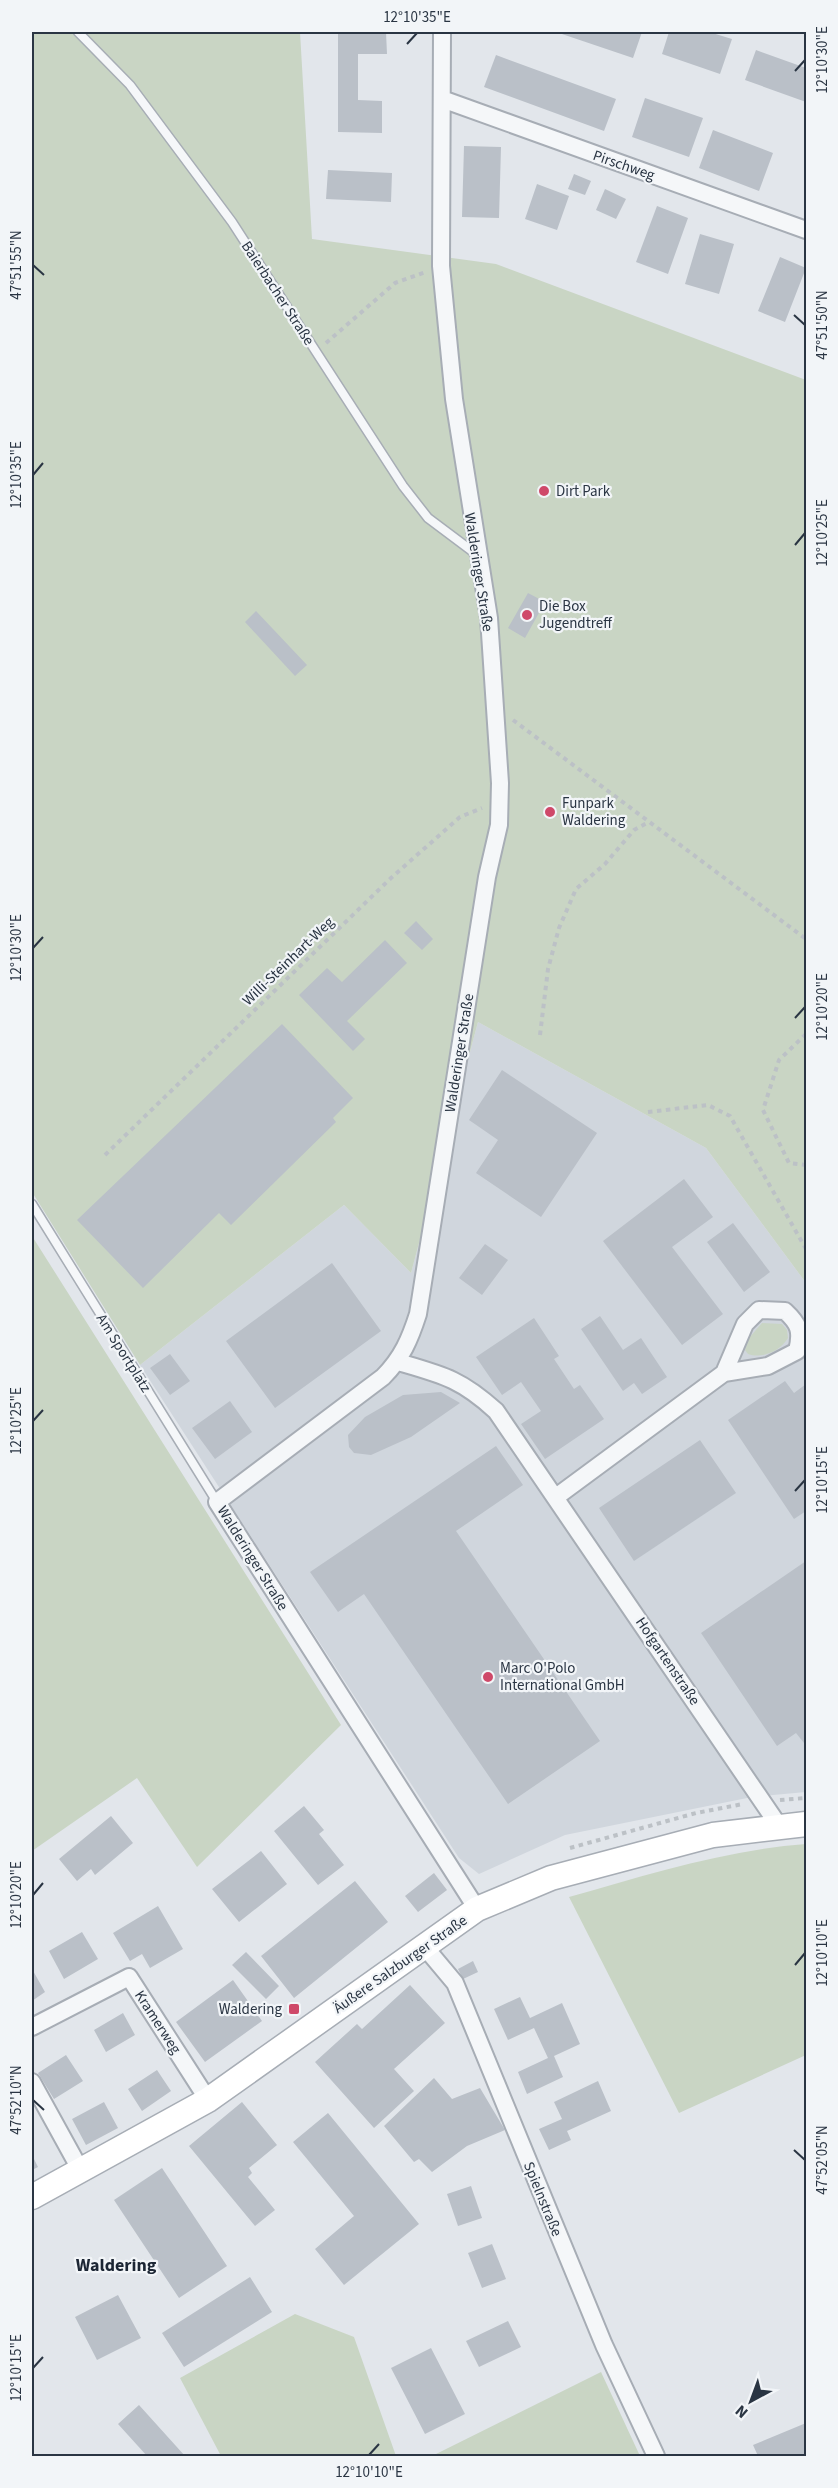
<svg xmlns="http://www.w3.org/2000/svg" width="838" height="2488" font-family="'Source Sans 3',sans-serif">
<style>
.built{fill:#d0d6dd}
.green{fill:#c9d5c4}
.building{fill:#bac0c8}
.lines{fill:none;stroke-linecap:round;stroke-linejoin:round}
.service-casing{stroke:#a7adb5;stroke-width:11}
.minor-casing{stroke:#a7adb5;stroke-width:20}
.secondary-casing{stroke:#a7adb5;stroke-width:27}
.path{stroke:#bcc1c6;stroke-width:4;stroke-dasharray:4.5 4.5;stroke-linecap:butt}
.service{stroke:#f5f7f9;stroke-width:8}
.minor{stroke:#f5f7f9;stroke-width:16}
.secondary{stroke:#fff;stroke-width:24}
.ticks{fill:none;stroke:#2a3543;stroke-width:2}
.poi-dot{fill:#cf4969;stroke:#f2f5f8;stroke-width:2}
.labels{text-anchor:middle;stroke-width:4.5;stroke-linejoin:round;paint-order:stroke}
.street-label{font-size:15px;fill:#2a3543;stroke:#f2f5f8}
.poi-label{font-size:15px;fill:#2a3543;stroke:#f2f5f8;text-anchor:start}
.quarter-label{font-size:18px;font-weight:bold;fill:#1c2634;stroke:#f2f5f8}
.neatline{fill:none;stroke:#2a3543;stroke-width:2}
.ticks-label{font-size:15px;text-anchor:middle;fill:#2a3543}
</style>
<rect width="100%" height="100%" fill="#e2e6eb"/>
<path class="built" d="M478 1022 706 1148 806 1283V1792L752 1797 565 1835 479 1874 459 1858 140 1365 344 1205 411 1273Z"/>
<path class="green" d="M32 32H300L312 239 496 264 806 380V1283L706 1148 478 1022 411 1273 344 1205 140 1365 32 1192Z
M32 1236 341 1725 197 1867 137 1778 32 1851Z
M762 1323 782 1324 787 1330 788 1338C780 1351 763 1359 748 1354L745 1350 749 1338Z
M806 1844V2055L679 2113 569 1897C647 1875 725 1850 806 1844Z
M295 2314 354 2337 396 2456H221L180 2378Z
M601 2372 640 2456H432Z"/>
<path class="building" d="M338 32H386L387 54H358V100L382 101V133L338 132Z
M556 32H642L633 58Z
M669 32H709L732 39 720 74 662 54Z
M756 50 806 68V102L745 80Z
M496 55 616 99 604 131 484 87Z
M645 98 703 118 689 157 632 137Z
M713 130 773 153 759 191 699 168Z
M464 146 501 147 499 218 462 217Z
M328 170 392 173 391 202 326 199Z
M574 174 591 181 585 195 568 189Z
M537 184 569 196 557 230 525 219Z
M605 189 626 199 616 219 596 210Z
M657 206 688 218 668 274 636 262Z
M700 234 734 244 719 294 685 284Z
M780 257 806 268 785 322 758 311Z
M528 593 545 602 525 638 508 628Z
M256 611 307 665 295 676 245 622Z
M416 921 433 939 422 950 404 933Z
M385 940 407 963 347 1021 365 1039 353 1051 299 995 327 968 342 982Z
M282 1024 353 1098 333 1118 336 1122 231 1225 219 1213 143 1288 77 1220Z
M502 1070 597 1133 541 1217 476 1173 498 1140 469 1120Z
M684 1179 713 1217 672 1247 723 1314 682 1345 603 1241Z
M733 1223 770 1272 744 1292 707 1242Z
M485 1244 508 1260 482 1295 459 1278Z
M332 1263 381 1331 275 1408 226 1341Z
M600 1316 623 1350 641 1338 667 1377 642 1394 634 1383 623 1391 581 1329Z
M534 1318 559 1356 554 1359 574 1389 580 1385 604 1419 545 1459 521 1424 541 1411 521 1382 502 1395 476 1357Z
M170 1354 190 1381 170 1395 150 1368Z
M785 1381 794 1393 806 1384V1511L794 1519 728 1420Z
M441 1392 460 1403 411 1437 371 1455 354 1453 349 1447 348 1435 365 1417 403 1395Z
M230 1401 252 1432 215 1459 192 1428Z
M700 1440 736 1493 634 1561 599 1508Z
M496 1446 523 1485 456 1531 600 1741 508 1804 364 1594 338 1612 310 1572Z
M806 1561V1741L804 1743 796 1733 777 1746 701 1633Z
M304 1806 324 1830 319 1834 344 1865 318 1885 274 1831Z
M111 1816 133 1843 95 1875 91 1869 77 1881 59 1859Z
M261 1851 287 1884 239 1922 212 1889Z
M434 1873 447 1890 418 1912 405 1896Z
M355 1881 388 1922 294 1998 261 1956Z
M158 1906 183 1949 150 1968 142 1954 130 1961 113 1933Z
M82 1932 98 1959 64 1979 49 1951Z
M246 1952 279 1986 266 1999 232 1965Z
M473 1961 478 1972 463 1979 458 1969Z
M32 1969 45 1992 32 2001Z
M233 1980 262 2021 205 2062 176 2022Z
M410 1985 445 2023 394 2069 414 2091 374 2128 315 2062 357 2024 362 2029Z
M520 1997 530 2018 562 2003 580 2044 554 2056 563 2077 527 2094 518 2072 548 2058 534 2028 508 2040 494 2009Z
M123 2013 135 2035 106 2052 94 2030Z
M66 2055 83 2081 54 2099 38 2073Z
M157 2070 171 2091 142 2111 128 2089Z
M434 2078 452 2099 480 2088 505 2130 467 2146 432 2172 419 2159 414 2162 384 2126Z
M598 2081 611 2111 567 2131 571 2140 549 2150 539 2129 562 2119 554 2102Z
M104 2102 118 2128 86 2145 72 2119Z
M242 2102 277 2145 249 2168 252 2173 248 2177 275 2210 255 2226 189 2146Z
M328 2113 419 2224 344 2285 315 2249 354 2216 293 2142Z
M32 2155 38 2167 32 2170Z
M162 2168 227 2266 179 2298 114 2200Z
M471 2186 482 2218 458 2226 447 2194Z
M492 2244 506 2279 482 2288 468 2253Z
M250 2277 272 2312 184 2367 162 2333Z
M118 2295 141 2338 97 2360 75 2317Z
M508 2321 521 2347 479 2367 466 2341Z
M431 2348 465 2414 425 2434 391 2368Z
M139 2405 185 2456H147L118 2424Z
M806 2423V2456H758L753 2445Z"/>
<g class="lines">
<defs>
<path id="service" d="M78 32 130 85 232 222 403 486 428 518 476 554
M32 1204 217 1502"/>
<path id="minor" d="M442 32 441 266 454 399 489 618 500 783 499 825 487 877 418 1314C410 1339 402 1358 383 1377L217 1502 477 1909
M442 99 806 230
M398 1362C443 1375 461 1379 496 1411L779 1826
M556 1497 724 1373 768 1366 797 1351C802 1331 799 1324 785 1311L759 1310 745 1324 724 1373
M424 1946 455 1983 604 2345 656 2456
M32 2027 129 1977 208 2100
M32 2082 81 2171"/>
<path id="secondary" d="M32 2197 208 2100 477 1909 551 1878 713 1835 806 1824"/>
</defs>
<use href="#service" class="service-casing"/>
<use href="#minor" class="minor-casing"/>
<use href="#secondary" class="secondary-casing"/>
<path class="path" d="M326 343 395 283 426 272
M513 720 806 939
M806 1034 779 1060 763 1110 789 1163 806 1165
M540 1035 548 969 559 928 576 889 605 864 634 830 647 823
M648 1112 708 1105 730 1116 806 1249
M105 1155 391 878 460 817 482 808
M780 1800 806 1798
M570 1848 696 1813 743 1804"/>
<use href="#service" class="service"/>
<use href="#minor" class="minor"/>
<use href="#secondary" class="secondary"/>
</g>
<path class="ticks" d="M407 44 417 33M795 71 805 60M33 265 44 275M794 315 805 325M33 475 43 463M795 545 805 533M33 948 43 937M795 1018 805 1007M33 1421 43 1410M795 1491 805 1480M33 1895 43 1883M795 1965 805 1953M33 2100 44 2110M794 2150 805 2160M33 2368 43 2357M369 2455 379 2444"/>
<g class="poi-dot">
<circle cx="544" cy="491" r="6"/>
<circle cx="527" cy="615" r="6"/>
<circle cx="550" cy="812" r="6"/>
<circle cx="488" cy="1677" r="6"/>
<rect x="288" y="2003" width="12" height="12" rx="3"/>
</g>
<g class="labels">
<g class="street-label">
<text transform="translate(624 165) rotate(19)" y="5">Pirschweg</text>
<text transform="translate(278 293) rotate(57)" y="5">Baierbacher Straße</text>
<text transform="translate(479 572) rotate(81)" y="5">Walderinger Straße</text>
<text transform="translate(288 961) rotate(-44)" y="5">Willi-Steinhart-Weg</text>
<text transform="translate(459 1053) rotate(-81)" y="5">Walderinger Straße</text>
<text transform="translate(124 1353) rotate(58)" y="5">Am Sportplatz</text>
<text transform="translate(253 1558) rotate(58)" y="5">Walderinger Straße</text>
<text transform="translate(668 1661) rotate(56)" y="5">Hofgartenstraße</text>
<text transform="translate(400 1964) rotate(-35)" y="5">Äußere Salzburger Straße</text>
<text transform="translate(158 2022) rotate(57)" y="5">Kramerweg</text>
<text transform="translate(543 2199) rotate(68)" y="5">Spielnstraße</text>
</g>
<g class="poi-label">
<text x="556" y="496">Dirt Park</text>
<text x="539" y="611">Die Box<tspan x="539" dy="17">Jugendtreff</tspan></text>
<text x="562" y="808">Funpark<tspan x="562" dy="17">Waldering</tspan></text>
<text x="500" y="1673">Marc O'Polo<tspan x="500" dy="17">International GmbH</tspan></text>
<text x="282" y="2014" text-anchor="end">Waldering</text>
</g>
<g class="quarter-label">
<text x="116" y="2271">Waldering</text>
</g>
</g>
<rect width="838" height="2488" fill="none" stroke="#f2f5f8" stroke-width="66"/>
<g transform="translate(751 2401) rotate(221)" stroke="#f2f5f8" stroke-width="4.5" paint-order="stroke">
<path d="M0-4.5L10 22L0 15L-10 22Z" fill="#2a3543"/>
<text y="-9" font-size="16" font-weight="bold" text-anchor="middle" fill="#2a3543">N</text>
</g>
<rect x="33" y="33" width="772" height="2422" class="neatline"/>
<g class="ticks-label">
<text x="417" y="22">12°10'35"E</text>
<text transform="translate(822 60) rotate(-90)" y="5">12°10'30"E</text>
<text transform="translate(16 265) rotate(-90)" y="5">47°51'55"N</text>
<text transform="translate(822 325) rotate(-90)" y="5">47°51'50"N</text>
<text transform="translate(16 475) rotate(-90)" y="5">12°10'35"E</text>
<text transform="translate(822 533) rotate(-90)" y="5">12°10'25"E</text>
<text transform="translate(16 948) rotate(-90)" y="5">12°10'30"E</text>
<text transform="translate(822 1007) rotate(-90)" y="5">12°10'20"E</text>
<text transform="translate(16 1421) rotate(-90)" y="5">12°10'25"E</text>
<text transform="translate(822 1480) rotate(-90)" y="5">12°10'15"E</text>
<text transform="translate(16 1895) rotate(-90)" y="5">12°10'20"E</text>
<text transform="translate(822 1953) rotate(-90)" y="5">12°10'10"E</text>
<text transform="translate(16 2100) rotate(-90)" y="5">47°52'10"N</text>
<text transform="translate(822 2160) rotate(-90)" y="5">47°52'05"N</text>
<text transform="translate(16 2368) rotate(-90)" y="5">12°10'15"E</text>
<text x="369" y="2477">12°10'10"E</text>
</g>
</svg>
